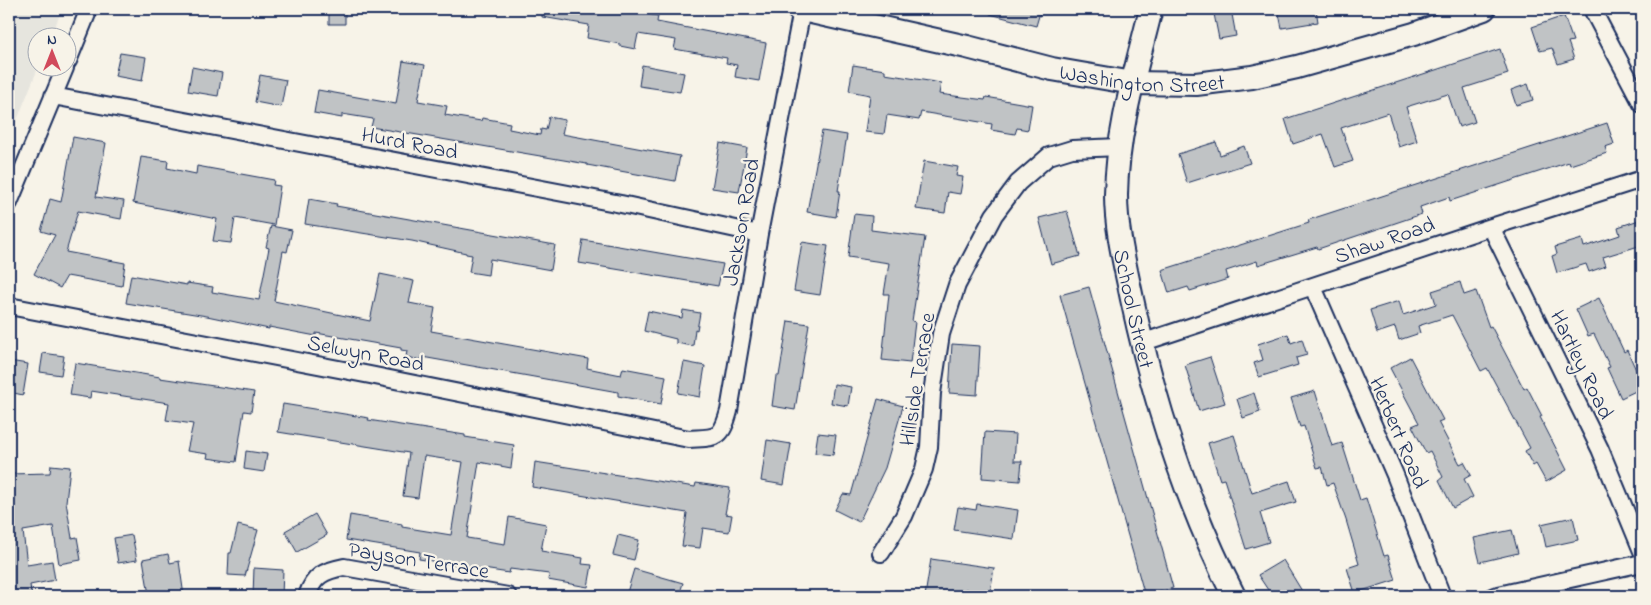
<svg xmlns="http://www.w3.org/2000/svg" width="1651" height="605" font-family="'Indie Flower',sans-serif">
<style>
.built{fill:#e6e5de}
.building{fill:#c0c3c5;stroke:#1b2f5e}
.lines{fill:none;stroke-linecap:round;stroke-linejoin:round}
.street-casing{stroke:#1b2f5e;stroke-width:20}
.secondary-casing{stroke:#1b2f5e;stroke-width:26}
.street{stroke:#f7f3e8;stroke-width:16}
.secondary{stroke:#f7f3e8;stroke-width:22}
.labels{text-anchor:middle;stroke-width:4.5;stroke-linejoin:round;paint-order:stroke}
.street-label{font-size:22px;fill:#1b2f5e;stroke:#f7f3e8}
</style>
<rect width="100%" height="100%" fill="#f7f3e8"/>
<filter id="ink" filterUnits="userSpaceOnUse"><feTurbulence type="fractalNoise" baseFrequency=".02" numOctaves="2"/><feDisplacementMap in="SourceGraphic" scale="10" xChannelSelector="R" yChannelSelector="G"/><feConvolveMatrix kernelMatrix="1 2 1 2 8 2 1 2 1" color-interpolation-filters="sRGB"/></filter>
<g filter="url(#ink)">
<path class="built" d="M9 9H62L51 37 38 38V68L9 140Z"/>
<path class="building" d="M329 9H345V24H329Z
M542 9H618L658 16 657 22 766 43 759 81 735 77 737 65 726 63 727 58 674 49 676 40 638 34 635 49 620 46V44L587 38 589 25 542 17Z
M991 9H1041L1036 26 990 14Z
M1213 9H1231L1236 36 1219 39Z
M1278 9H1316L1318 22 1282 28Z
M1564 16 1573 41 1568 42 1574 59 1558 64 1552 48 1540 51 1532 27Z
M1500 49 1508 74 1464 88 1475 122 1459 127 1448 94 1406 107 1417 141 1399 147 1388 113 1341 128 1353 161 1335 167 1323 134 1293 144 1285 119Z
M120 53 146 57 142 81 115 76Z
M403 61 425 65 418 101 447 106 445 115 481 121 482 118 510 123 509 129 540 135 541 129 546 130 549 117 565 120 562 134 680 156 675 181 587 165V164L371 127 373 119 342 114V118L314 113 318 90 396 104Z
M642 65 684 73 680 92 639 86Z
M853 65 885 70V74L941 83 939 94 985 100 986 97 1032 105 1028 130 1017 128 1015 134 991 130 992 124 921 112 919 120 887 115 884 134 865 132 870 95 849 91Z
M192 67 222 73 218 96 188 91Z
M260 75 286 80 281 107 255 102Z
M1528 84 1533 100 1516 105 1511 90Z
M1607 123 1614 144 1605 147 1607 153 1570 165 1569 162 1450 201 1449 197 1420 207 1422 214 1318 249 1317 247 1258 265 1257 261 1226 271 1228 279 1190 291 1188 287 1169 293 1162 270 1309 223 1308 220Z
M822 131 847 135 838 191H840L836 217 807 212Z
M73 137 106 143 96 197 124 201 121 219 78 211 66 252 125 263 122 286 67 276 60 288 34 274 55 235 41 231 50 199 61 202Z
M1216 142 1220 155 1244 146 1250 163 1187 183 1178 154Z
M720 143 747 148 739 192 712 188Z
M141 157 168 161 167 168 196 174 197 166 274 180 273 185 280 186 274 225 235 218 231 243 213 241 217 219 133 203Z
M924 161 958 167 956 176 963 177 960 194 948 192 945 213 916 209Z
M309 199 337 204 336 206 555 245 551 270 490 259 488 275 469 272 472 255 466 254V253L412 241 305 224Z
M1067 211 1080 256 1051 264 1039 218Z
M854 214 872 216 871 230 925 237 912 321 915 322 910 363 882 360 889 294H884L889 263 848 257Z
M1642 219V245L1603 257 1606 266 1589 272 1586 264 1557 273 1552 256 1557 254 1555 247 1582 239 1584 247 1620 235 1618 227Z
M271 226 292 230 287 252 283 251 274 301 370 321 380 274 414 281 409 303 435 308 431 331 588 359 587 368 621 375 623 368 666 376 661 404 618 396V392L422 357V360L406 357 407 351 401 350V348L316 333V336L269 327V329L207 316 126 303 131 275 187 285V283L213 287 212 292 259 300 269 248 266 247Z
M583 240 723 264 718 286 579 263Z
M802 242 828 246 820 295 794 291Z
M1460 282 1464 295 1476 291 1489 327 1491 326 1524 389 1527 387 1542 416 1540 417 1567 470 1546 482 1536 464 1533 466 1525 451 1530 448 1487 368 1481 371 1452 315 1418 326 1420 333 1399 340 1395 327 1377 333 1370 310 1399 301 1403 315 1436 304 1432 291Z
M1089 287 1173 588 1145 596 1060 295Z
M1599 298 1624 352 1627 350 1642 383V388L1621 398 1607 368 1610 367 1594 334 1588 336 1576 309Z
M683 310 700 313 697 330 695 329 693 346 676 343V339L644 331 648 311 682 318Z
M788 321 809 324 795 410 772 406 776 376H779Z
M1288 334 1291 343 1302 339 1307 355 1296 358 1298 365 1259 377 1254 363 1263 360 1258 344Z
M952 344 980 346 977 395 949 393Z
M43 353 64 356 61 375 40 372Z
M1210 357 1225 403 1199 411 1185 365Z
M1410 357 1443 420 1438 422 1460 464 1464 462 1471 475 1464 479 1473 497 1453 508 1439 480 1443 477 1430 451 1426 453 1412 426 1419 423 1390 368Z
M9 361 28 364 23 395 9 392Z
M684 362 705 366 700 397 678 393Z
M75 363 160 377V378L254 392 251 412 244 411 236 462 207 458 208 454 187 451 193 424 166 420 169 403 91 391 90 398 70 395Z
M834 384 851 387 848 406 831 403Z
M1315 391 1332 446 1342 443 1360 500 1366 498 1384 556 1388 555 1396 580 1355 593 1347 568 1359 564 1346 520 1333 483 1327 485 1322 467 1317 468 1304 426 1300 427 1291 398Z
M1254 393 1260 412 1243 418 1237 399Z
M878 399 903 406 885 468 859 522 835 510 843 494 851 495Z
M283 404 369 418 368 420 465 435V437L514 445 511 468 479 462 467 538 505 544 509 517 546 524 541 551 583 558 582 564 592 565 588 587 548 580 549 574 510 569 509 573 419 559 420 552 346 540 350 515 402 524V527L451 535 463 462 424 456 418 498 403 496 409 453 278 432Z
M985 432 1016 434 1014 461H1022L1020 481 982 478Z
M818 433 836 435 833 455 815 453Z
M1234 435 1252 493 1289 481 1296 502 1260 513 1269 542 1246 549 1224 479 1220 480 1208 443Z
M767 440 791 444 784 485 761 481Z
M246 451 267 454 264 472 244 469Z
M535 462 695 487 696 483 730 488 725 514 732 515 729 532 703 528 700 548 682 546 687 513 532 487Z
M51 465 70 467 66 502 72 538 77 537 81 560 59 564 53 526 23 531 27 565 52 561 55 580 30 585 32 596H9V474L50 473Z
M977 504 1018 510 1014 539 954 530 958 507 976 510Z
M315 514 327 535 297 552 285 531Z
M1573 517 1578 540 1546 547 1541 524Z
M238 525 258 530 245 576 228 575 229 553H231Z
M1512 530 1518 553 1480 562 1474 538Z
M132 535 137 560 118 563 114 538Z
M618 535 639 540 634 560 613 555Z
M168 554 170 563 179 561 184 596 149 595 143 559Z
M931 559 994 568 990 593 965 589 964 596H925Z
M1283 560 1305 596H1272L1258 575Z
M254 568 283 570 282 596H253Z
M634 569 683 583 679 596H626Z"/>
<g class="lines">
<defs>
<path id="street" d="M1592 9 1642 104
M68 61 89 9
M53 96 621 204 759 234
M9 203 65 68
M1491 227 1600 449 1642 551
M1313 287 1395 475 1442 596
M9 306 370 375 689 439C717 437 721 440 729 411L759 234 802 10
M1141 343 1491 227 1642 179
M881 553 904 516 924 469 929 447 932 393 941 334 957 285 994 215 1018 183 1049 156 1072 149 1120 147
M307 596C314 575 324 571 344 567L508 596
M1494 596 1642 563"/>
<g id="secondary">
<path id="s1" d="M798 9 967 47 1052 69 1133 83 1196 84 1252 77 1297 67 1414 34 1484 9"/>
<path id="s2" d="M1151 9C1136 70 1117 131 1116 195 1116 230 1125 265 1132 299 1154 402 1186 502 1234 596"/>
</g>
</defs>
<use href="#street" class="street-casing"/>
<use href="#secondary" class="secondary-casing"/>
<use href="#street" class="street"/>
<use href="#secondary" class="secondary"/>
</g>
</g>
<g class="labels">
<g class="street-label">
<text dy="8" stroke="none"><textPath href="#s1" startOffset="352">Washington Street</textPath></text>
<text transform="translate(410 142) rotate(11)" y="8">Hurd Road</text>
<text transform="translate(740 222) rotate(-80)" y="8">Jackson Road</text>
<text transform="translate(1384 239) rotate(-19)" y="8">Shaw Road</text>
<text dy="8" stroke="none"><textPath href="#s2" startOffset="305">School Street</textPath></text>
<text transform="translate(366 352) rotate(11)" y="8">Selwyn Road</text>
<text transform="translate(1583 364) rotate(64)" y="8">Hartley Road</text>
<text transform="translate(916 379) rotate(-81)" y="8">Hillside Terrace</text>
<text transform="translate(1400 432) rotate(67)" y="8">Herbert Road</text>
<text transform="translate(419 559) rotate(9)" y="8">Payson Terrace</text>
</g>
</g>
<rect width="1651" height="605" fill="none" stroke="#f7f3e8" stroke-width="30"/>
<rect x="15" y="15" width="1621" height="575" fill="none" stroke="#1b2f5e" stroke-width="2" filter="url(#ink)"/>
<g transform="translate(52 52)"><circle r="24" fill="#f7f3e8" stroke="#9fa5b1"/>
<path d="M0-4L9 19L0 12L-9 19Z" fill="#d1495b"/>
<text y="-8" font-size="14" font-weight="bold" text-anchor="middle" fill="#1b2f5e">N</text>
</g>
</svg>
